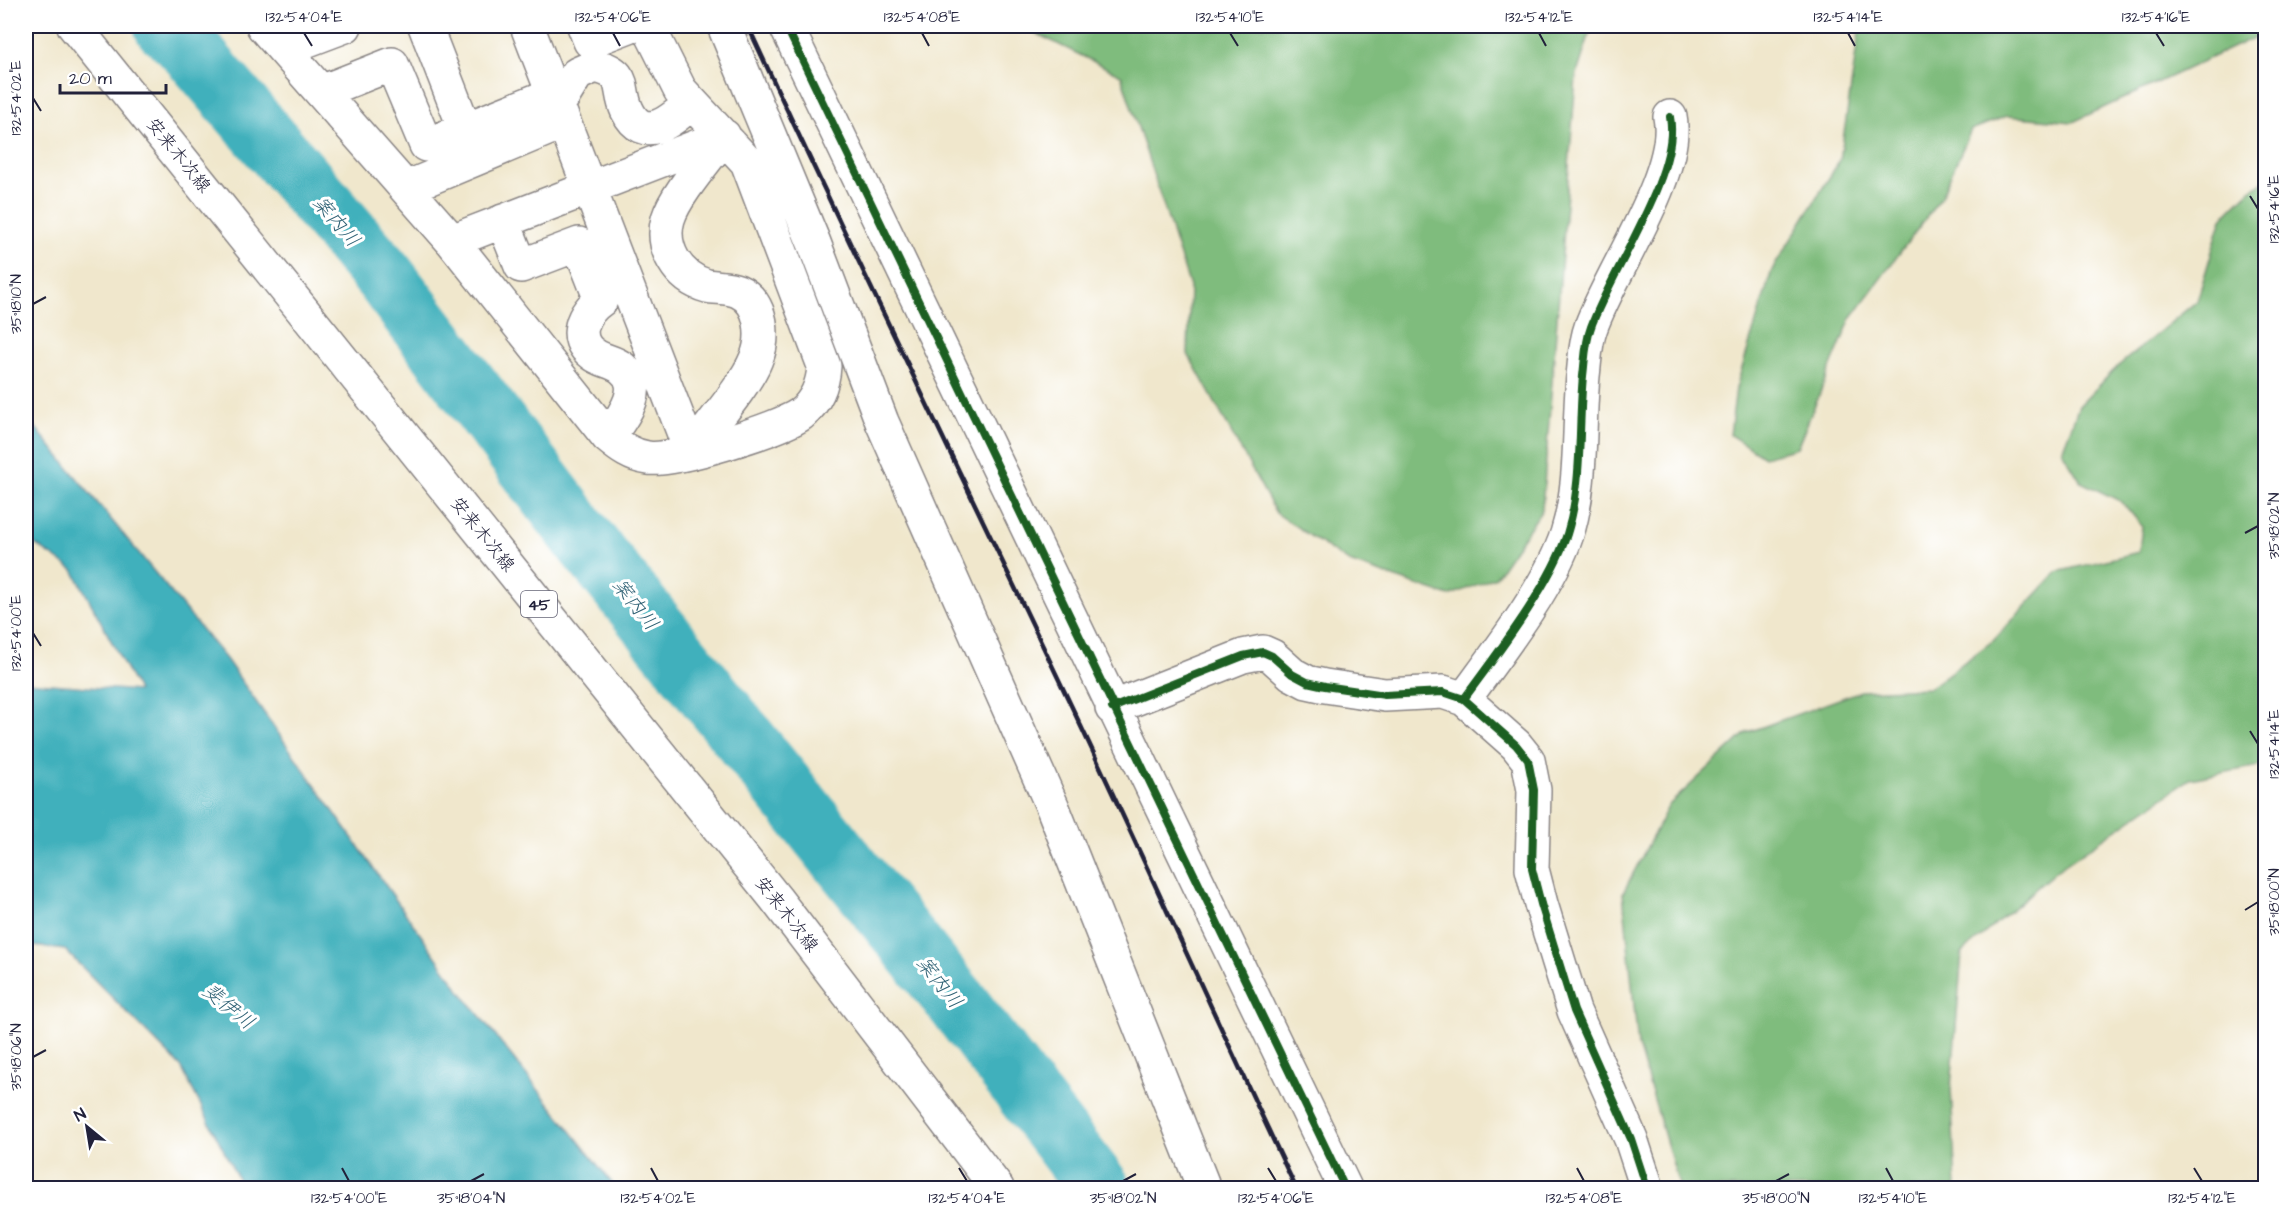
<svg xmlns="http://www.w3.org/2000/svg" width="2291" height="1214" font-family="'Architects Daughter','Klee One',sans-serif">
<style>
.forest{fill:#7fbc7d;stroke:#506f5c;stroke-width:1.5}
.water{fill:#41b0bc;stroke:#32697c;stroke-width:1.5}
.lines{fill:none;stroke-linecap:round;stroke-linejoin:round}
.river{stroke:#41b0bc;stroke-width:63}
.minor-casing{stroke:#898484;stroke-width:36}
.major-casing{stroke:#898484;stroke-width:36}
.minor{stroke:#fff;stroke-width:33}
.major{stroke:#fff;stroke-width:33}
.rail{stroke:#22223b;stroke-width:4.5}
.cycleway-casing{stroke:#fff;stroke-width:11}
.cycleway{stroke:#1b5e20;stroke-width:8}
.ticks{fill:none;stroke:#22223b;stroke-width:2}
.labels{text-anchor:middle;stroke-width:6;stroke-linejoin:round;paint-order:stroke}
.shield{fill:#fff;stroke:#646476;stroke-width:1.5}
.shield-label{font-size:16px;font-weight:bold;fill:#22223b}
.street-label{font-size:18px;fill:#22223b;stroke:#fff}
.water-label{font-size:20px;font-style:italic;fill:#306275;stroke:#fff}
.neatline{fill:none;stroke:#22223b;stroke-width:2}
.ticks-label{font-size:15px;text-anchor:middle;fill:#22223b}
</style>
<rect width="100%" height="100%" fill="#fff"/>
<filter id="ink" filterUnits="userSpaceOnUse"><feTurbulence type="fractalNoise" baseFrequency=".0167" numOctaves="2"/><feDisplacementMap in="SourceGraphic" scale="12" xChannelSelector="R" yChannelSelector="G"/><feConvolveMatrix kernelMatrix="1 2 1 2 8 2 1 2 1" color-interpolation-filters="sRGB"/></filter>
<filter id="wash" filterUnits="userSpaceOnUse"><feTurbulence type="fractalNoise" baseFrequency=".008" numOctaves="4" result="noise"/><feDisplacementMap in="SourceGraphic" scale="24" xChannelSelector="R" yChannelSelector="G"/><feGaussianBlur stdDeviation="1.35" result="paint"/><feColorMatrix in="noise" values="0 0 0 0 0 0 0 0 0 0 0 0 0 0 0 0 0 1.4 0 .05"/><feComposite in="paint" operator="in"/></filter>
<g filter="url(#wash)">
<rect width="100%" height="100%" fill="#f0e7cc"/>
<path class="forest" d="M1021 26H1592L1576 77 1542 510 1496 577 1449 596 1349 562 1276 513 1188 354 1190 287 1121 75Z
M1860 26H2265L2266 32 2073 122 2007 116 1971 130 1940 199 1851 318 1797 448 1764 457 1730 435 1736 388 1772 270 1840 160Z
M2265 181V765L2190 779 2056 871 1962 953 1951 1088 1956 1188H1680L1638 1046 1623 893 1669 805 1746 733 1861 691 1929 688 1994 640 2057 572 2139 552 2142 526 2122 502 2081 482 2062 451 2079 406 2118 366 2197 301 2222 218 2250 190Z"/>
<path class="water" d="M26 416 226 659 461 992 616 1188H243L181 1067 65 950 26 945V682L138 691 73 570 26 538Z"/>
<g class="lines">
<path class="river" d="M165 26 181 39 384 276 588 545 955 1000 1099 1188"/>
</g>
</g>
<g filter="url(#ink)">
<g class="lines">
<defs>
<path id="minor" d="M263 26 452 241 608 437C620 447 632 456 648 458 673 462 780 429 801 414 816 402 823 384 824 366L747 162 680 90 648 26
M425 26 465 129
M527 26 691 452
M584 26 590 41 629 26
M724 26 814 243 882 422 1053 808 1204 1188
M786 26 1345 1188
M284 49 345 26
M321 92 392 64 426 145 553 94
M558 105 577 74 595 66C629 73 617 89 627 110 644 146 673 119 691 103
M406 188 564 122
M503 221 521 266 579 244 601 300C583 312 571 339 593 354 602 361 613 361 622 368 647 388 621 419 608 437
M452 241 724 136
M691 452C708 428 746 385 756 359 765 338 763 302 738 291 728 287 717 288 707 286 678 278 660 248 668 219 675 195 709 157 724 136
M1464 699C1497 654 1550 586 1567 534 1583 483 1578 428 1583 376 1585 360 1585 343 1591 327 1610 273 1681 172 1670 117
M1112 708 1243 656 1263 652 1272 656 1292 674 1307 682 1325 686 1385 695 1443 692 1464 699 1516 745 1528 760 1534 790 1532 869 1541 904 1574 1011 1631 1139 1647 1188"/>
<path id="major" d="M74 26 776 899 997 1188"/>
</defs>
<use href="#minor" class="minor-casing"/>
<use href="#major" class="major-casing"/>
<use href="#minor" class="minor"/>
<use href="#major" class="major"/>
<path class="rail" d="M748 26C855 258 968 488 1078 720 1152 876 1222 1033 1296 1188"/>
<defs>
<path id="cycleway" d="M786 26 1345 1188
M1464 699C1497 654 1550 586 1567 534 1583 483 1578 428 1583 376 1585 360 1585 343 1591 327 1610 273 1681 172 1670 117
M1112 708 1243 656 1263 652 1272 656 1292 674 1307 682 1325 686 1385 695 1443 692 1464 699 1516 745 1528 760 1534 790 1532 869 1541 904 1574 1011 1631 1139 1647 1188"/>
</defs>
<use href="#cycleway" class="cycleway-casing"/>
<use href="#cycleway" class="cycleway"/>
</g>
</g>
<path class="ticks" d="M304 33 312 46M613 33 620 46M922 33 929 46M1230 33 1238 46M1539 33 1546 46M1848 33 1855 46M2156 33 2164 46M33 98 41 111M2250 196 2258 209M33 304 46 297M2245 533 2258 526M33 633 41 646M2250 731 2258 744M2245 910 2258 902M33 1057 46 1050M342 1168 349 1181M651 1168 658 1181M959 1168 967 1181M1268 1168 1276 1181M1577 1168 1584 1181M1886 1168 1893 1181M2194 1168 2202 1181M471 1181 484 1174M1123 1181 1136 1174M1776 1181 1789 1174"/>
<g class="labels">
<rect class="shield" x="521" y="591" width="36" height="26" rx="4.5"/>
<g class="shield-label">
<text x="539" y="610">45</text>
</g>
<g class="street-label">
<text transform="translate(179 155) rotate(51)" y="6">安来木次線</text>
<text transform="translate(483 534) rotate(51)" y="6">安来木次線</text>
<text transform="translate(787 914) rotate(52)" y="6">安来木次線</text>
</g>
<g class="water-label">
<text transform="translate(337 221) rotate(49)" y="7">案内川</text>
<text transform="translate(636 604) rotate(51)" y="7">案内川</text>
<text transform="translate(940 982) rotate(51)" y="7">案内川</text>
<text transform="translate(229 1006) rotate(39)" y="7">斐伊川</text>
</g>
</g>
<rect width="2291" height="1214" fill="none" stroke="#fff" stroke-width="66"/>
<g transform="translate(87 1127) rotate(330)" stroke="#ffffff" stroke-width="4.5" paint-order="stroke">
<path d="M0-4.5L10 22L0 15L-10 22Z" fill="#22223b"/>
<text y="-9" font-size="16" font-weight="bold" text-anchor="middle" fill="#22223b">N</text>
</g>
<path d="M60 84v9h106v-9" fill="none" stroke="#22223b" stroke-width="3"/>
<text x="69" y="84" font-size="18" fill="#22223b" stroke="#ffffff" stroke-width="4.5" paint-order="stroke">20 m</text>
<rect x="33" y="33" width="2225" height="1148" class="neatline"/>
<g class="ticks-label">
<text x="304" y="22">132°54'04"E</text>
<text x="613" y="22">132°54'06"E</text>
<text x="922" y="22">132°54'08"E</text>
<text x="1230" y="22">132°54'10"E</text>
<text x="1539" y="22">132°54'12"E</text>
<text x="1848" y="22">132°54'14"E</text>
<text x="2156" y="22">132°54'16"E</text>
<text transform="translate(16 98) rotate(-90)" y="5">132°54'02"E</text>
<text transform="translate(2274 209) rotate(-90)" y="5">132°54'16"E</text>
<text transform="translate(16 304) rotate(-90)" y="5">35°18'10"N</text>
<text transform="translate(2274 526) rotate(-90)" y="5">35°18'02"N</text>
<text transform="translate(16 633) rotate(-90)" y="5">132°54'00"E</text>
<text transform="translate(2274 744) rotate(-90)" y="5">132°54'14"E</text>
<text transform="translate(2274 902) rotate(-90)" y="5">35°18'00"N</text>
<text transform="translate(16 1057) rotate(-90)" y="5">35°18'06"N</text>
<text x="349" y="1203">132°54'00"E</text>
<text x="471" y="1203">35°18'04"N</text>
<text x="658" y="1203">132°54'02"E</text>
<text x="967" y="1203">132°54'04"E</text>
<text x="1123" y="1203">35°18'02"N</text>
<text x="1276" y="1203">132°54'06"E</text>
<text x="1584" y="1203">132°54'08"E</text>
<text x="1776" y="1203">35°18'00"N</text>
<text x="1893" y="1203">132°54'10"E</text>
<text x="2202" y="1203">132°54'12"E</text>
</g>
</svg>
